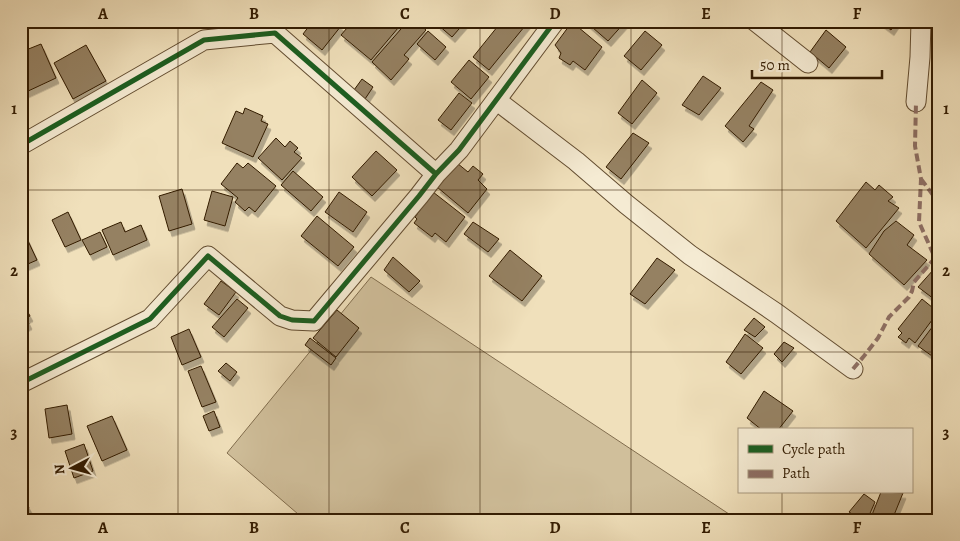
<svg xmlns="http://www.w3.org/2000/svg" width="960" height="541" font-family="Alegreya,serif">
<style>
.green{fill:#d0bf9b;stroke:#816d4e}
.building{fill:#958162;stroke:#321b01;filter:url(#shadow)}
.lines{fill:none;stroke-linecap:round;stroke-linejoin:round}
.minor-casing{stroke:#624c30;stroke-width:21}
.minor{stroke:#f5ebd3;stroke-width:19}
.quiet{stroke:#8d6e63;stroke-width:4;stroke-dasharray:8 4;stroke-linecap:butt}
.cycleway-casing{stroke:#f5ebd3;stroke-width:8}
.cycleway{stroke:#1b5e20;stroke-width:5}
.grid{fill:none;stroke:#321b01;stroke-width:1;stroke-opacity:0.55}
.neatline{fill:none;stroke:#321b01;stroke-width:2}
.grid-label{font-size:16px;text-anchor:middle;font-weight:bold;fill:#321b01}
</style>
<defs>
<filter id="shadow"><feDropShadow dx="3" dy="5.5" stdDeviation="0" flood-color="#0004"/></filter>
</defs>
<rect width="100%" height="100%" fill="#f0e0bb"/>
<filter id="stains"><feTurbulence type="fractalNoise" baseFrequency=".004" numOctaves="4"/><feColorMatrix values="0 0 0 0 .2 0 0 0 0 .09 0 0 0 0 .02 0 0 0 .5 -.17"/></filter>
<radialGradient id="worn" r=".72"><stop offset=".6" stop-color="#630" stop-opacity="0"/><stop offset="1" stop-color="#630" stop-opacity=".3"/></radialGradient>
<path class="green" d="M371 277 738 520H305L227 453Z"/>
<path class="building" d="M313 21H335L341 26 322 50 303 34Z
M353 21H404L371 60 341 35Z
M408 21H416L426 30 404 55 409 59 391 80 372 62Z
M439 21H466L452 37 437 24Z
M502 21H529L489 70 473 57Z
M585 21H626L608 41Z
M879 21H897L891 30Z
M572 22 602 47 585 70 573 61 570 65 559 58 561 53 555 45Z
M826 30 846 47 829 68 810 52Z
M428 31 446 47 435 60 417 44Z
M645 31 662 45 641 70 624 56Z
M41 44 56 78 26 92 21 82V52Z
M86 45 106 81 73 99 54 63Z
M469 60 489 77 471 99 451 82Z
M703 76 721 88 699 115 682 105Z
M362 79 373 87 365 99 354 90Z
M642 80 657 93 632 124 618 113Z
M761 82 773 90 749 126 754 129 743 142 725 126Z
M459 93 472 103 451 130 438 120Z
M245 108 263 116 261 121 268 124 253 157 222 143 236 111 243 114Z
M633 133 649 143 621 179 606 167Z
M276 138 285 147 290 141 298 148 294 152 302 158 282 180 258 158Z
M376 151 397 170 372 196 352 177Z
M237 163 243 168 248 163 276 186 255 212 249 207 245 211 235 202 238 198 221 184Z
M457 163 468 172 473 166 483 174 478 180 487 189 468 213 437 187Z
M293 171 323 197 311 211 281 185Z
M866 182 875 190 879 185 893 197 888 201 899 208 866 248 836 221Z
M182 189 192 224 169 231 159 196Z
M212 191 233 197 225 226 204 220Z
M339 192 367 212 353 232 325 212Z
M433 192 465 217 446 242 435 233 432 237 414 223 417 219 415 217Z
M68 212 81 240 65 247 52 220Z
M317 216 354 247 338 266 301 236Z
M896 221 914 235 907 245 927 260 904 285 869 254 884 231Z
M121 222 125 232 141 225 147 240 113 255 102 230Z
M473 222 499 239 488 252 464 234Z
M21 226 37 260 21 267Z
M100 232 107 247 90 255 82 240Z
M510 250 542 276 522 301 489 276Z
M393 257 420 281 409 292 384 270Z
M657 258 675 270 645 304 630 294Z
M934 269 939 274 938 302 918 287Z
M221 281 236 292 219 315 204 304Z
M237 299 248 308 224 337 212 327Z
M922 299 938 312 915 343 909 338 906 343 898 337 902 333 898 329Z
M21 300 30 316 26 318 29 324 21 328Z
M337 310 359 328 336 357 313 338Z
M754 318 765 327 755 337 744 330Z
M939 318V361L918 346Z
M189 329 201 357 182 365 171 337Z
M745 334 763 348 741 374 726 362Z
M310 338 336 358 331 365 305 345Z
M784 342 794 348 782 362 774 354Z
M226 363 237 372 230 381 218 371Z
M201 366 216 402 202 407 188 371Z
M764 391 793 411 778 430H762L747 418Z
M67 405 72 434 49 438 45 409Z
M214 411 220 427 209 431 203 416Z
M112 416 127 450 102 461 87 426Z
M84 444 93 471 74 478 65 451Z
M881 492 903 493 892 520H870Z
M21 494 29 508 21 512Z
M864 494 875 502 867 520H862L849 512Z"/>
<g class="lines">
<defs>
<path id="minor" d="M755 21 808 63
M496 100 576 161 626 204 690 255 776 313 853 369
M916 102 920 57 921 21
M21 145 204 40 275 33 436 174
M21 383 150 319 208 256 280 316 292 320 314 321 419 196 436 174 459 150 555 21"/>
</defs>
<use href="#minor" class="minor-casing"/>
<use href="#minor" class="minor"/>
<path class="quiet" d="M921 179 939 203
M853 369 864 356 878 338 889 317 909 297 912 291 914 282 935 258 919 222 921 179 915 146 916 102"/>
<defs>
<path id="cycleway" d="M21 145 204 40 275 33 436 174
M21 383 150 319 208 256 280 316 292 320 314 321 419 196 436 174 459 150 555 21"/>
</defs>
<use href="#cycleway" class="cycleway-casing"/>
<use href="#cycleway" class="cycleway"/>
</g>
<path class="grid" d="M178 21V520M329 21V520M480 21V520M631 21V520M782 21V430M21 190H939M21 352H939M782 492V520"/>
<rect width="960" height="541" fill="none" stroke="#f0e0bb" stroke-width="55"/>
<rect x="738" y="428" width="175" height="65" fill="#f5ebd3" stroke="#a7987f"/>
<rect x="748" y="445" width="25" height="8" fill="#1b5e20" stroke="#a7987f"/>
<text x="782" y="454" font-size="15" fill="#321b01">Cycle path</text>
<rect x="748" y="470" width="25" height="8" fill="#8d6e63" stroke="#a7987f"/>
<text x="782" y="478" font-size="15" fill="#321b01">Path</text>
<g transform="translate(72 468) rotate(264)" stroke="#f5ebd3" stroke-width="4" paint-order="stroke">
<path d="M0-4L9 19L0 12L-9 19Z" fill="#321b01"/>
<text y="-8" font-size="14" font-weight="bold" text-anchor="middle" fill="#321b01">N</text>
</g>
<path d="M752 70v8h130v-8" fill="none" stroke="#321b01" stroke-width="2.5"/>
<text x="760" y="70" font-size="15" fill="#321b01" stroke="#f5ebd3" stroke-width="4" paint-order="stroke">50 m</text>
<rect x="28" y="28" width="904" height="486" class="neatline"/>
<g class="grid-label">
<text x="103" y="19">A</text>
<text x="254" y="19">B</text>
<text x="405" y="19">C</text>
<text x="555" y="19">D</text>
<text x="706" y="19">E</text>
<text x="857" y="19">F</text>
<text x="14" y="114">1</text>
<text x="946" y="114">1</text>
<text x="14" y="276">2</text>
<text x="946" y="276">2</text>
<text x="14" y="438">3</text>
<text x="946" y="438">3</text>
<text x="103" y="533">A</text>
<text x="254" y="533">B</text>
<text x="405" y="533">C</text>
<text x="555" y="533">D</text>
<text x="706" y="533">E</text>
<text x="857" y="533">F</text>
</g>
<rect width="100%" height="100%" filter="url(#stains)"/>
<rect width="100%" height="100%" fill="url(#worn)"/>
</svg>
